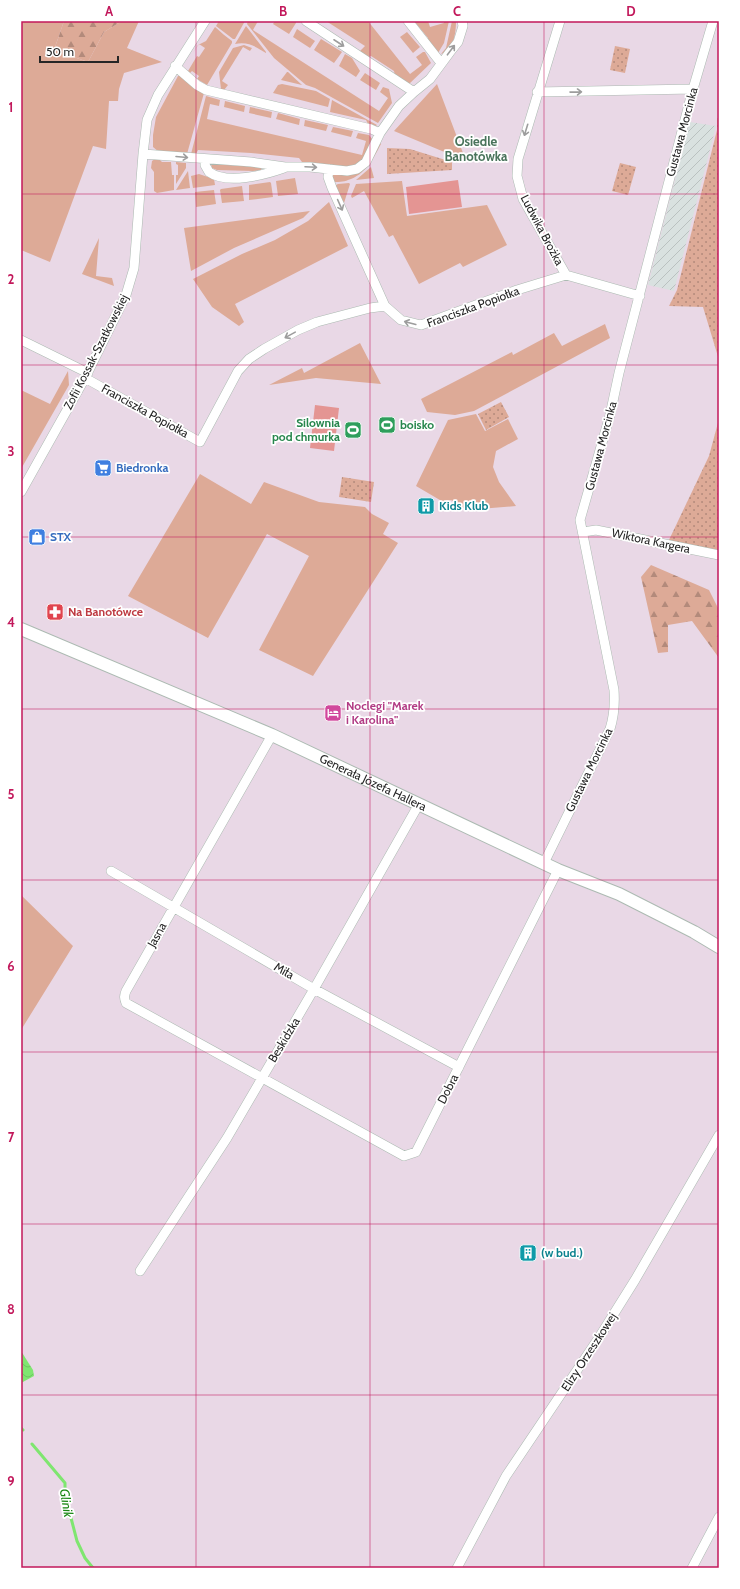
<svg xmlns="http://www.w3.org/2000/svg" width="740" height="1589" font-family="Cabin,sans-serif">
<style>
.industrial{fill:url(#industrial-furrows)}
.grass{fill:#ddaa97}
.forest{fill:url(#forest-firs)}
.park{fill:url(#park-dots)}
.pitch{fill:#e49593}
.water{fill:url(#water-waves)}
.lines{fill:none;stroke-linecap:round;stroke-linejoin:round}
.stream{stroke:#7fe670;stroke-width:3}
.minor-casing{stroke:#acbab2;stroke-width:10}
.tertiary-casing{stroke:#acbab2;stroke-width:14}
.minor{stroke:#fff;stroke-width:9}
.tertiary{stroke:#fff;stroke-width:12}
.oneway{stroke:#9d9d9d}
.grid{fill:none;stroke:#c2185b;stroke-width:1;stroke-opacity:0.55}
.labels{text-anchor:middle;stroke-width:3.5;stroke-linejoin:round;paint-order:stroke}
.street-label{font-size:12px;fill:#262626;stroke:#fff}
.leisure-label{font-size:12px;font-weight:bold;fill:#27864d;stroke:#fff;text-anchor:end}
.shop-label{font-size:12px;font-weight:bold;fill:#366cbe;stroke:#fff;text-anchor:start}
.culture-label{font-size:12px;font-weight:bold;fill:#0d838f;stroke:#fff;text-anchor:start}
.health-label{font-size:12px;font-weight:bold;fill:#be3a42;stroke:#fff;text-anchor:start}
.hotel-label{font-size:12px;font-weight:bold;fill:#b23c85;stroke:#fff;text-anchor:start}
.neighbourhood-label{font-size:13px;font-weight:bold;fill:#4a745c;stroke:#fff}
.water-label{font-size:13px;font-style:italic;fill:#1a8714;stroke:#fff}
.neatline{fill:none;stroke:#c2185b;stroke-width:1.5}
.grid-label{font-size:13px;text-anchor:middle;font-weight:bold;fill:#c2185b}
</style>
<defs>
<pattern id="industrial-furrows" width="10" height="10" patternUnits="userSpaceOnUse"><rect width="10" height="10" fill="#d9e1e0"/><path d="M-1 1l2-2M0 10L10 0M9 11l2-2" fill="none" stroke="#bac1c0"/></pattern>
<pattern id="forest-firs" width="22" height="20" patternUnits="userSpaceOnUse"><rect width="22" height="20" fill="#ddaa97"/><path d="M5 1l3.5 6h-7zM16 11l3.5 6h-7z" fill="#b38a7b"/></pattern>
<pattern id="park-dots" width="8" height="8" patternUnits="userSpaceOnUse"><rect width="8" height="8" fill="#ddaa97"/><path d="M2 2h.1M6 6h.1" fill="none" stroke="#b38a7b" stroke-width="1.8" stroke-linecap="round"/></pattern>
<pattern id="water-waves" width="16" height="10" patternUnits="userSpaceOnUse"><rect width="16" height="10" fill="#7fe670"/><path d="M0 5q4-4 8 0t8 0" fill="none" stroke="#6ec561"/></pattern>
</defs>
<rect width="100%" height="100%" fill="#e9d8e6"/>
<path class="industrial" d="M690 122 716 126 674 291 648 285Z"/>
<path class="grass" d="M21 21H64L54 50 88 62 104 32 122 21H139L127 48 162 62 124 73 119 89 118 101H109L106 149 93 146 50 262 21 250Z
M219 21H245L235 39H233L216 26Z
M248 21H258L253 30 379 111 388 98 380 92 383 87 389 89 392 103 378 123 315 88 306 85 274 58 247 24Z
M275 21H296V23L289 34 273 24Z
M326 21H368L410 74 422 65 416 57 423 52H425L431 63 409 84 395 76 394 71 371 56 367 58 359 52 365 46Z
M414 21H428L430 27 444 23V21H449L444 43 438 53 427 41 428 38Z
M452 21H456C456 32 454 51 441 54L446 48Z
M246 26 266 52V53C256 47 248 41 235 44Z
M215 27C221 32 226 37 232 41V43L207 85 197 79 199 76 192 71 190 73 188 71 197 56 199 57 205 48 199 44 193 53 198 45 206 41Z
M297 29 315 41 310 48 293 37Z
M407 32 420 47 413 53 400 37Z
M321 39 342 52 334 63 314 50Z
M244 45 252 48 250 51 243 47 222 81 228 85 224 90 221 89 219 72 233 48Z
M345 54 352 58 360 71 356 77 339 66Z
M287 72H288L302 85 281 80Z
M365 73 380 83 376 90 360 80Z
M178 76H180L204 93 187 154 159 152 153 147V135L156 117Z
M282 84 316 91 330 99 328 107 273 93 278 85Z
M437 84 466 161 394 131Z
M206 96 220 100 219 106 210 104 207 119 362 155 366 141 356 138 358 133 369 135 373 140 365 158 353 168 302 162 299 158 251 153 198 150 196 154H191Z
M332 100 377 125 376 126 368 124 366 120 330 112Z
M225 101 245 106 244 112 224 107Z
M250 107 272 112 271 118 249 113Z
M278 113 300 119 299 125 276 119Z
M305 120 328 125 326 131 304 126Z
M333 127 353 131 351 137 331 132Z
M379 142 381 144C373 159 365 175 348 180 344 182 337 182 332 182L333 174H350Z
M155 159H159L162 162H171L172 175H174V190L157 193 154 191V172L151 168 152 161Z
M176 162 186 163V168L176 184V175H178V165L176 164Z
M211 164 262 167 261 170 253 171 217 170 212 168Z
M371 167 374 178 356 180Z
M188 171 190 188 176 190Z
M199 174 214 179 215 185 193 188 191 176Z
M295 178 298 194 278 196 276 181Z
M402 181 407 216 487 205 507 245 463 267 460 263 419 284 393 235 389 237 364 191 352 198 351 196 356 184Z
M270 182 271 183 273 197 249 200V185Z
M349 183 350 184 344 203 334 186 338 184Z
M242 186 244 201 222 203 220 190 221 189Z
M214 190 216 204 196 207 195 192Z
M329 202 348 246 235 304 244 322 239 326 212 307 193 279 242 254 275 240 308 221Z
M310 211 303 218 234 248 191 271 184 228Z
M99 238 96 276 112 278 114 286 82 274Z
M605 324 610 338 474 411 455 415 427 412 421 399 512 352 513 355 554 333 562 346Z
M360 343 381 384 316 378 269 385 302 368 304 373Z
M68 371 69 385 21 469V390L50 404Z
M476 414 485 431 508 419 518 439 496 451 493 467 499 482 516 506 467 510 451 500 445 503 416 486 448 420Z
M200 474 251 504 264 482 319 502 365 507 372 514 389 523 383 534 398 543 313 676 259 650 309 556 267 534 208 638 128 596Z
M21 895 73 946 21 1030Z"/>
<path class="forest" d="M64 21H122L104 32 88 62 54 50Z
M651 565 709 590 719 610V658L692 621 668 625V652L658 653 641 577Z"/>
<path class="park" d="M615 46 630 49 625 73 610 70Z
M719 115V360L703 307 669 306 677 290 717 130V120Z
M387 148 410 149 452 162V170L387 174Z
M620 163 636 167 628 195 612 191Z
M501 402 509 417 486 430 478 414Z
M719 419V551L668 542 709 456Z
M342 477 374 482 371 502 339 497Z"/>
<path class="pitch" d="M458 180 462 207 409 214 406 187Z
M315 405 339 408 334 451 310 448Z
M383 417 395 420 391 434 379 430Z"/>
<path class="water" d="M21 1351 33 1370 34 1376 21 1383Z"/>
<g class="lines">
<path class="stream" d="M21 1428 23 1430
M32 1444 65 1483V1508L71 1518 77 1541 85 1558 93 1568"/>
<defs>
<path id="minor" d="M306 21 414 92
M408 21 441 63
M560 21 518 159 517 176 523 199 566 275
M175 66 197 85 206 90 371 129 380 133
M537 92 693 89
M143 154 251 162 285 167H310L347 171 357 169 366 162 380 133 399 106 414 92 430 79 450 52 458 42 463 26 462 21
M205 160V165L209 172C227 185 264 175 284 168
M329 169 328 177 332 188 385 306
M566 275 640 296
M21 340 88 373
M85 378 200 442 238 371 249 359 264 349 298 330 317 322 370 308 385 306 401 320 421 325 517 290 566 275
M21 492 85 378 126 295 134 268 143 154 147 120 158 95 205 21
M583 532 596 530 719 555
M272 735 126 991C124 996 124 998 126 1003L404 1156 416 1152 558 870
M544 863 610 729C614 716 615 704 614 690L580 520 610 415 619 373 693 89 713 21
M111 871 314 989 459 1067
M140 1271 227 1138 314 989 419 804
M457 1568 506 1476 600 1336 635 1280 719 1135
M692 1568 719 1517"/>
<g id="tertiary">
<path id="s1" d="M21 629 272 735 558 870 619 894 694 932 719 947"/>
</g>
</defs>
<use href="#minor" class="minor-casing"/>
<use href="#tertiary" class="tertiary-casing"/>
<use href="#minor" class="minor"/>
<use href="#tertiary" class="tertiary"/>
</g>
<defs><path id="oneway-shaft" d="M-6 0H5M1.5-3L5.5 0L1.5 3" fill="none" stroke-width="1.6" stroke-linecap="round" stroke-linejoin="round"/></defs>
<g class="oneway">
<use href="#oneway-shaft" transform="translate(339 43) rotate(33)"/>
<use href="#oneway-shaft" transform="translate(451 50) rotate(-53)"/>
<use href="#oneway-shaft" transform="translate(576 92) rotate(-1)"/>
<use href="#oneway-shaft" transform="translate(526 130) rotate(107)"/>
<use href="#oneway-shaft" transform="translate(182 157) rotate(5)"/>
<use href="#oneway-shaft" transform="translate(311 167) rotate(3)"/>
<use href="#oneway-shaft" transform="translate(340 205) rotate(66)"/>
<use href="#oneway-shaft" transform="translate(410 323) rotate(-165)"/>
<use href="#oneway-shaft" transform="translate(290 335) rotate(151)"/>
</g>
<path class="grid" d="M196 21V1568M370 21V1568M544 21V1568M21 194H719M21 365H719M21 537H719M21 709H719M21 880H719M21 1052H719M21 1224H719M21 1395H719"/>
<defs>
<symbol id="stadium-square" viewBox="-11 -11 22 22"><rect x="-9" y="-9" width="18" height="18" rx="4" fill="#2e9e5b" stroke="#fff"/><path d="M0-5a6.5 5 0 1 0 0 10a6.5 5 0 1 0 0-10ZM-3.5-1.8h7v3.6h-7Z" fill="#fff"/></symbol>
<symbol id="supermarket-square" viewBox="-11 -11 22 22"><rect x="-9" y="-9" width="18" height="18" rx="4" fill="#3f7fe0" stroke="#fff"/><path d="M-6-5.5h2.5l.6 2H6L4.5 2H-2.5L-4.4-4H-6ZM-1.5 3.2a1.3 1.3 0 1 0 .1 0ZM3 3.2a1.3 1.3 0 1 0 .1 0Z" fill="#fff"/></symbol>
<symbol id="building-square" viewBox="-11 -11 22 22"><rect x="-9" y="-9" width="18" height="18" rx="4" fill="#0f9aa8" stroke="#fff"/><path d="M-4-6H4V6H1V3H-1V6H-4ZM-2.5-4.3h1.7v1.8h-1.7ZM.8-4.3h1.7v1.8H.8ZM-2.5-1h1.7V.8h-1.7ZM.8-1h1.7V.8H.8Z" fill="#fff"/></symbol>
<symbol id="shop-square" viewBox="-11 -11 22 22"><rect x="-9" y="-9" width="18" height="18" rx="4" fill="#3f7fe0" stroke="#fff"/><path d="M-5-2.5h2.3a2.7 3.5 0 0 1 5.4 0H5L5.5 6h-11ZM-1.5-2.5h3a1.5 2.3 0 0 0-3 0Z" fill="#fff"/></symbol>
<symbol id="pharmacy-square" viewBox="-11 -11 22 22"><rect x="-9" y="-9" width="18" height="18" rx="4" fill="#e0444e" stroke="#fff"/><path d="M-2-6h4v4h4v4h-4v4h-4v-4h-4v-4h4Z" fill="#fff"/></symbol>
<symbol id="hotel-square" viewBox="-11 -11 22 22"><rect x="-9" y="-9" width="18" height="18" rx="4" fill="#d1479c" stroke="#fff"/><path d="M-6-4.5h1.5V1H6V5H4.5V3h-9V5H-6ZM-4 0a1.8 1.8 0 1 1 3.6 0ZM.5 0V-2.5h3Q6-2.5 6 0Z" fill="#fff"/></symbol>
</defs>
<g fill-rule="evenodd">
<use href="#stadium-square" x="377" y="415" width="20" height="20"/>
<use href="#stadium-square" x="343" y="420" width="20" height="20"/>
<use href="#supermarket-square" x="93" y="458" width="20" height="20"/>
<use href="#building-square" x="416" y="496" width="20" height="20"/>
<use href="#shop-square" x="27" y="527" width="20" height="20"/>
<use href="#pharmacy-square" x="45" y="602" width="20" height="20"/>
<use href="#hotel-square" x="323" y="703" width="20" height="20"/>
<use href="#building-square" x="518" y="1243" width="20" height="20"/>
</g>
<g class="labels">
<g class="street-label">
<text transform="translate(682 132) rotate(-75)" y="4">Gustawa Morcinka</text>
<text transform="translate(542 230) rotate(62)" y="4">Ludwika Brożka</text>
<text transform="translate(473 307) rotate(-20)" y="4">Franciszka Popiołka</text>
<text transform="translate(96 352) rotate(-63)" y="4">Zofii Kossak-Szatkowskiej</text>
<text transform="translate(145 411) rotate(29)" y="4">Franciszka Popiołka</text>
<text transform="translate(601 446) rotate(-75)" y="4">Gustawa Morcinka</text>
<text transform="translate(651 541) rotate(12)" y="4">Wiktora Kargera</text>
<text transform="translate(589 770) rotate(-64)" y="4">Gustawa Morcinka</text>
<text dy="4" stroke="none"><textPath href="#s1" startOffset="384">Generała Józefa Hallera</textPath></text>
<text transform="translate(157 935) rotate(-61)" y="4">Jasna</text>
<text transform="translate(284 971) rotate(30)" y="4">Miła</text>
<text transform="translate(284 1040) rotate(-59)" y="4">Beskidzka</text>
<text transform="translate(448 1089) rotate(-63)" y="4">Dobra</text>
<text transform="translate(589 1352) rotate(-57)" y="4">Elizy Orzeszkowej</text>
</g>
<g class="leisure-label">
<text x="340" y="427">Silownia<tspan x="340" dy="14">pod chmurka</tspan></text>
<text x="400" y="429" text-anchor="start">boisko</text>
</g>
<g class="shop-label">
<text x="116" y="472">Biedronka</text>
<text x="50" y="541">STX</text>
</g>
<g class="culture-label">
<text x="439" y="510">Kids Klub</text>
<text x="541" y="1257">(w bud.)</text>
</g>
<g class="health-label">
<text x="68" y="616">Na Banotówce</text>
</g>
<g class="hotel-label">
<text x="346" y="710">Noclegi "Marek<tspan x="346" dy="14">i Karolina"</tspan></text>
</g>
<g class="neighbourhood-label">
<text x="476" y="146">Osiedle<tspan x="476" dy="15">Banotówka</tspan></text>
</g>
<g class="water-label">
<text transform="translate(67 1503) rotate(81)" y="5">Glinik</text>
</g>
</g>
<rect width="740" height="1589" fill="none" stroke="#ffffff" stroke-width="44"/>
<path d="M40 56v6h78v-6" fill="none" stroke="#262626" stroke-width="2"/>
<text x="46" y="56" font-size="12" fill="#262626" stroke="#ffffff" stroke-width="3" paint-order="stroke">50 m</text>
<rect x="22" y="22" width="696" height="1545" class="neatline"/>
<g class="grid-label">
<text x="109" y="16">A</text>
<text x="283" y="16">B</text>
<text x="457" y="16">C</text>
<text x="631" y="16">D</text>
<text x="11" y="112">1</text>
<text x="11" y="284">2</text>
<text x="11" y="456">3</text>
<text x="11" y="627">4</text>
<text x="11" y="799">5</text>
<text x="11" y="971">6</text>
<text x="11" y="1142">7</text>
<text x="11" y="1314">8</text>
<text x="11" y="1486">9</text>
</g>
</svg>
